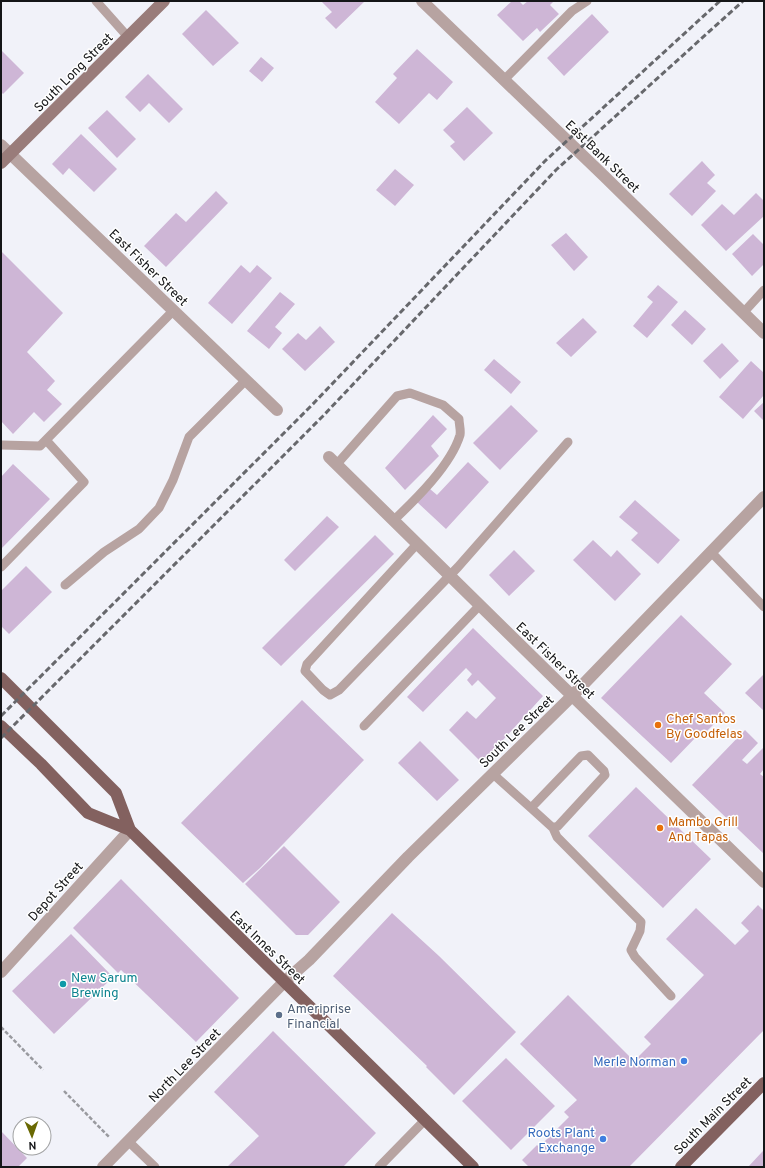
<svg xmlns="http://www.w3.org/2000/svg" width="765" height="1168" font-family="Overpass,sans-serif">
<style>
.building{fill:#ceb6d6}
.lines{fill:none;stroke-linecap:round;stroke-linejoin:round}
.path{stroke:#999a9f;stroke-width:2.5;stroke-dasharray:4 2;stroke-linecap:butt}
.service{stroke:#b7a3a1;stroke-width:9}
.minor{stroke:#b7a3a1;stroke-width:12}
.secondary{stroke:#997c7a;stroke-width:12}
.primary{stroke:#83615f;stroke-width:12}
.rail{stroke:#67686c;stroke-width:3;stroke-dasharray:6 3;stroke-linecap:butt}
.food-dot{fill:#e8710a;stroke:#fff;stroke-width:1.5}
.culture-dot{fill:#0f9aa8;stroke:#fff;stroke-width:1.5}
.service-dot{fill:#5c6f8a;stroke:#fff;stroke-width:1.5}
.shop-dot{fill:#3f7fe0;stroke:#fff;stroke-width:1.5}
.labels{text-anchor:middle;stroke-width:3;stroke-linejoin:round;paint-order:stroke}
.street-label{font-size:13px;fill:#151618;stroke:#fff}
.food-label{font-size:13px;fill:#c56008;stroke:#fff;text-anchor:start}
.culture-label{font-size:13px;fill:#0d838f;stroke:#fff;text-anchor:start}
.service-label{font-size:13px;fill:#4e5e75;stroke:#fff;text-anchor:start}
.shop-label{font-size:13px;fill:#366cbe;stroke:#fff;text-anchor:end}
</style>
<rect width="100%" height="100%" fill="#f1f2f9"/>
<path class="building" d="M321 1H365L336 29 325 18 332 12Z
M512 1H519L523 5 528 1H554L550 5 559 14 540 32 537 28 523 41 497 15Z
M206 10 239 43 213 66 182 34Z
M592 14 609 32 564 76 547 58Z
M417 49 453 82 437 100 429 93 399 124 375 102 397 78 393 74Z
M1 50 24 73 3 94 1 92Z
M261 57 274 68 262 82 249 71Z
M148 74 183 109 169 123 149 103 140 112 125 97Z
M467 107 493 133 464 161 450 146 455 142 443 130Z
M107 110 136 139 117 158 88 128Z
M81 134 117 169 94 192 69 168 63 175 52 164Z
M702 161 715 175 707 183 716 191 692 216 669 194Z
M395 169 414 185 395 206 376 190Z
M216 191 228 203 166 267 144 246 176 213 186 222Z
M756 193 764 201V216L726 251 701 225 722 204 734 215Z
M566 233 588 257 574 271 551 245Z
M753 234 764 245V264L752 276 732 254Z
M1 251 63 313 27 352 55 381 47 390 62 404 44 422 34 412 13 434 1 421Z
M241 265 250 273 257 265 272 278 232 324 208 303Z
M658 285 678 302 647 338 633 326 653 302 647 297Z
M280 292 295 304 275 327 282 333 269 349 247 331Z
M685 310 706 329 692 345 671 325Z
M583 318 597 332 571 357 556 343Z
M320 326 335 342 305 371 282 349 298 333 306 340Z
M722 343 739 361 720 379 703 361Z
M494 359 521 382 511 394 484 370Z
M751 361 764 373V395L743 419 719 397Z
M764 402V421L754 411Z
M511 405 538 431 500 470 473 443Z
M433 415 447 429 431 446 439 456 405 490 385 468Z
M468 462 489 482 446 529 417 502 430 489 437 495Z
M13 464 50 499 1 549V477Z
M635 500 680 540 658 564 631 540 638 533 619 517Z
M327 516 339 527 295 571 284 560Z
M375 535 394 554 281 666 262 648Z
M593 540 611 557 617 550 641 574 615 601 573 560Z
M514 550 535 571 509 596 489 575Z
M26 566 52 592 9 634 1 626V591Z
M681 615 732 664 704 693 725 713 701 737 698 735 671 763 601 698Z
M473 628 543 696 482 763 449 730 467 711 476 719 496 698 478 680 472 686 467 680 472 674 466 668 423 712 407 697Z
M764 674V711L745 693Z
M302 700 364 760 260 868 243 883 181 823Z
M745 730 758 743 742 760 747 764 763 748 764 749V769L760 774 764 777V854L692 785Z
M420 741 459 780 437 801 398 763Z
M636 787 711 859 663 908 588 836Z
M284 846 340 902 308 935H296L245 884Z
M121 879 239 998 196 1042 121 970 118 973 73 928Z
M758 905 764 911V1030L629 1167H529L522 1160 537 1145 539 1147 569 1117 564 1112 577 1100 520 1044 568 995 634 1061 651 1044 644 1037 704 975 666 939 696 908 735 945 749 931 741 923Z
M392 913 439 956 516 1032 454 1095 426 1067 427 1066 333 976Z
M71 934 113 977 54 1034 12 991Z
M273 1031 376 1133 343 1167H227L259 1136 214 1092Z
M506 1058 555 1106 511 1150 462 1101Z
M1 1131 27 1158 18 1167H1Z
M764 1150V1167H748L762 1152Z"/>
<g class="lines">
<path class="path" d="M1 1027 43 1070
M64 1091 110 1138"/>
<path class="service" d="M96 1 128 37
M504 80 572 11 587 1
M744 312 764 290
M1 445 40 446 173 311
M337 464 397 396 410 393 443 405 459 419C459 424 461 430 460 435 451 465 416 499 394 520
M417 544 307 664 305 671 323 690 330 695 339 690 458 567 568 442
M711 552 764 607
M1 567 84 482 46 440
M65 585 104 552 139 529 159 508 173 480 189 437 246 380
M364 726 480 605
M493 774 531 808 581 756 588 755 604 771 605 775 558 826 553 828 531 808
M553 828 557 837 641 922 640 931 631 950 635 957 671 996
M128 1141 155 1167
M379 1167 425 1120"/>
<path class="minor" d="M422 1 604 176 764 333
M1 145 277 410
M329 457 558 682 764 882
M1 972 130 830
M103 1167 284 982 309 960 408 857 572 696 764 497"/>
<path class="secondary" d="M1 163 164 1"/>
<path class="primary" d="M1 678 116 793 130 830
M1 726 41 764 88 813 130 830 473 1167
M681 1167 764 1083"/>
<path class="rail" d="M1 716 312 405 546 160 720 1
M1 738 323 416 556 170 743 1"/>
</g>
<g class="food-dot">
<circle cx="658" cy="725" r="4"/>
<circle cx="660" cy="828" r="4"/>
</g>
<circle class="culture-dot" cx="63" cy="984" r="4"/>
<circle class="service-dot" cx="279" cy="1015" r="4"/>
<g class="shop-dot">
<circle cx="684" cy="1061" r="4"/>
<circle cx="603" cy="1139" r="4"/>
</g>
<g class="labels">
<g class="street-label">
<text transform="translate(73 72) rotate(-45)" y="5">South Long Street</text>
<text transform="translate(603 156) rotate(44)" y="5">East Bank Street</text>
<text transform="translate(149 267) rotate(44)" y="5">East Fisher Street</text>
<text transform="translate(556 660) rotate(44)" y="5">East Fisher Street</text>
<text transform="translate(516 731) rotate(-44)" y="5">South Lee Street</text>
<text transform="translate(55 891) rotate(-48)" y="5">Depot Street</text>
<text transform="translate(268 947) rotate(44)" y="5">East Innes Street</text>
<text transform="translate(184 1065) rotate(-46)" y="5">North Lee Street</text>
<text transform="translate(712 1115) rotate(-45)" y="5">South Main Street</text>
</g>
<g class="food-label">
<text x="666" y="723">Chef Santos<tspan x="666" dy="15">By Goodfelas</tspan></text>
<text x="668" y="826">Mambo Grill<tspan x="668" dy="15">And Tapas</tspan></text>
</g>
<g class="culture-label">
<text x="71" y="982">New Sarum<tspan x="71" dy="15">Brewing</tspan></text>
</g>
<g class="service-label">
<text x="287" y="1013">Ameriprise<tspan x="287" dy="15">Financial</tspan></text>
</g>
<g class="shop-label">
<text x="676" y="1066">Merle Norman</text>
<text x="595" y="1137">Roots Plant<tspan x="595" dy="15">Exchange</tspan></text>
</g>
</g>
<rect width="765" height="1168" fill="none" stroke="#151618" stroke-width="4"/>
<g transform="translate(32 1136) rotate(178)"><circle r="19" fill="#ffffff" stroke="#a1a2a3"/>
<path d="M0-3L7 15L0 10L-7 15Z" fill="#696802"/>
<text y="-6" font-size="11" font-weight="bold" text-anchor="middle" fill="#151618">N</text>
</g>
</svg>
